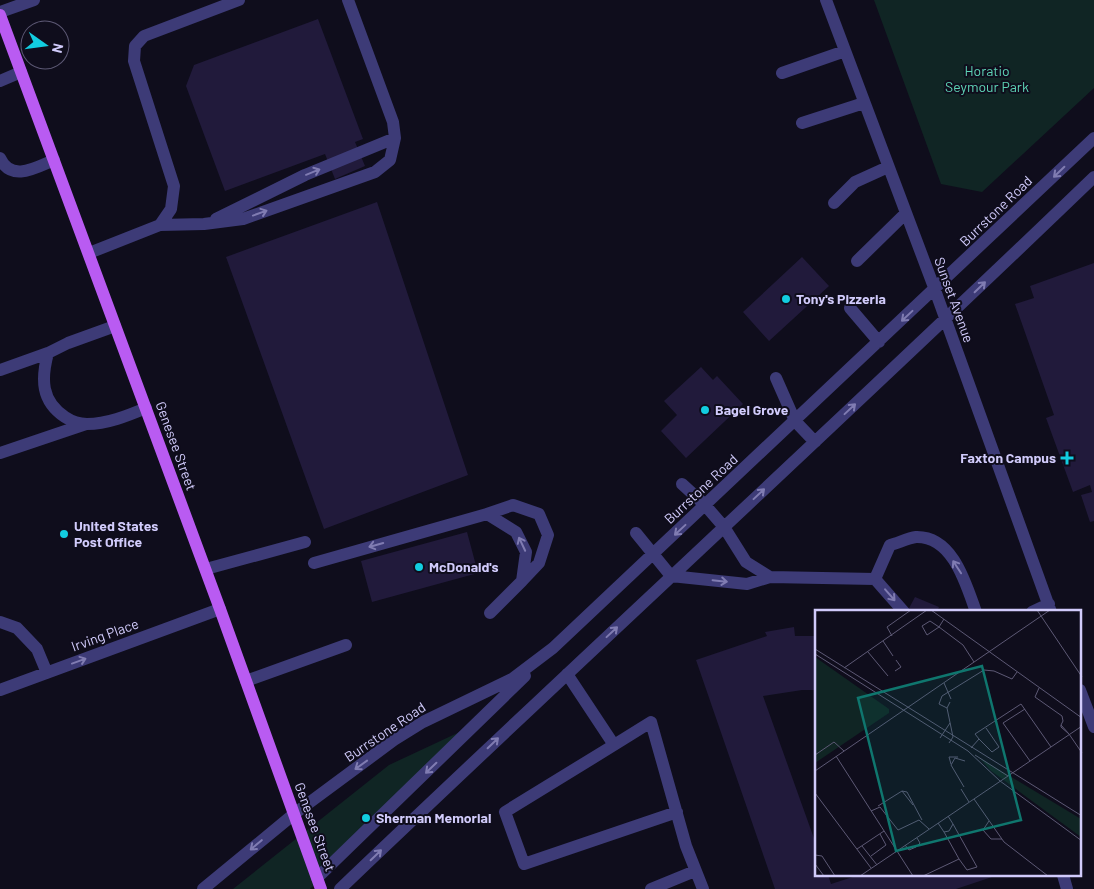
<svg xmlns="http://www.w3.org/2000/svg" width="1094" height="889" font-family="Barlow,sans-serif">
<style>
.green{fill:#102524}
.building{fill:#211a3b}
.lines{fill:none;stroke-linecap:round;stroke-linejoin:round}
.minor{stroke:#3d3b77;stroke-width:12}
.major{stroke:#b95bf2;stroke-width:12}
.oneway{stroke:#807cb2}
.poi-dot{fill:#12cde0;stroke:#0f0d1c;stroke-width:2}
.labels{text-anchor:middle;stroke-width:4;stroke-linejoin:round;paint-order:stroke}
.park-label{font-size:14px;fill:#5ed4b6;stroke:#0f0d1c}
.street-label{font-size:14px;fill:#d1cbfb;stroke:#0f0d1c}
.poi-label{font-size:14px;font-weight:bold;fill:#d1cbfb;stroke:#0f0d1c;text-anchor:start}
.inset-road{fill:none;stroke:#5d5975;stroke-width:1}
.view{fill:#0f766e;fill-opacity:0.15;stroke:#0f766e;stroke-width:2.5}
.inset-edge{fill:none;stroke:#d1cbfb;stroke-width:2.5}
</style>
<rect width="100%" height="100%" fill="#0f0d1c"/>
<path class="green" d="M874 0H1094V88L982 192 941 184Z
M481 722 310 889H233L389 765Z"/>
<path class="building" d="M318 19 363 139 355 142 365 166 335 179 325 154 225 191 186 86 194 65Z
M377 202 468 475 324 529 226 257Z
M802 257 829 286 769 341 743 312Z
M1094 263V521L1090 522 1081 495 1092 492 1090 485 1073 492 1046 418 1054 415 1015 304 1034 298 1030 286Z
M701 367 713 380 717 376 743 404 686 458 661 431 677 415 664 401Z
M467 532 478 573 372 602 361 561Z
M915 597 939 607 937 612H907Z
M794 627 795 636H816V690H802L763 696 816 844V875H828L831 884 859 875 995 876 956 889H775L696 660 767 636 765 632Z"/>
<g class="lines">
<path class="minor" d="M826 0 935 290 1051 612
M0 12 34 0
M782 73 845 51
M0 81 21 72
M802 123 864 103
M0 158C11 183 37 167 54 160
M834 203 855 182 888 167
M216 219 305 175 395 138
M160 225 204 224 243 219 375 172 390 160 395 138 393 122 348 0
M89 253 160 225 171 209 174 186 134 61 135 46 144 36 239 0
M857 261 906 213
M850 308 879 342
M115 326 68 343 48 353C41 379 41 401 65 417 71 421 80 424 87 424 107 424 127 416 146 408
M0 370 48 353
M776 378 795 421 815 442
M0 453 86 424
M682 484 705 505 724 527 746 562 770 577
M487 514 513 505 539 514 548 535 539 563 522 581
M636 533 671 576 747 584 770 577 875 579 904 612
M314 563 487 514 516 532 526 552 522 581 490 613
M206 569 305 542
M875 579 890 545C898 543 908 538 916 537 953 536 966 584 976 612
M1032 612 1049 604
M0 622 17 628 37 649 47 673
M567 674 614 745 651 722 686 846 703 889
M246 681 346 645
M0 690 220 609
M1080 690 1094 727
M614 745 505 812 524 864 677 812
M1063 875 1067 889
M317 878 525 676
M203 889 294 814 394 740 423 722 512 679 553 648 1094 138
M340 889C590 650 845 417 1094 177
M651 889 695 871"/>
<path class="major" d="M0 15 220 609 321 889"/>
</g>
<defs><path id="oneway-shaft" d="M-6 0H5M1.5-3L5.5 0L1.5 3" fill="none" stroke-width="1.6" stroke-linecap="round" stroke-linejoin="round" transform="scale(1.25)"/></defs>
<g class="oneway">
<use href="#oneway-shaft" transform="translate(313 172) rotate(-22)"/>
<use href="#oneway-shaft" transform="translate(1059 172) rotate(136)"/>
<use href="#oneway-shaft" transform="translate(260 213) rotate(-20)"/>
<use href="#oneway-shaft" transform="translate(980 287) rotate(-44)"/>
<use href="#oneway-shaft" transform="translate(907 316) rotate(137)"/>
<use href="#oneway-shaft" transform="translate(850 409) rotate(-43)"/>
<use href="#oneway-shaft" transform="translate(759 494) rotate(-43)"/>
<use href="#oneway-shaft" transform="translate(680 530) rotate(137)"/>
<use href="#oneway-shaft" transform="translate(522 544) rotate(-115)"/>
<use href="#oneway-shaft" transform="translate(376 545) rotate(164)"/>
<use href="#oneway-shaft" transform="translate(957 567) rotate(-123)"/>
<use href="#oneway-shaft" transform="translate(720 581) rotate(6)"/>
<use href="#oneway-shaft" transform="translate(890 595) rotate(49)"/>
<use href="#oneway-shaft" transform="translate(612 632) rotate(-43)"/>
<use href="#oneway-shaft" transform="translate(79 661) rotate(-20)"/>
<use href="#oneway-shaft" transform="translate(493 743) rotate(-44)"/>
<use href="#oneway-shaft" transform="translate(361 765) rotate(144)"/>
<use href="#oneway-shaft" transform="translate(431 768) rotate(136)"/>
<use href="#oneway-shaft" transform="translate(256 845) rotate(140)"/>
<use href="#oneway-shaft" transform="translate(376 855) rotate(-44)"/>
</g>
<g class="poi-dot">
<circle cx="786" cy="299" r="5"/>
<circle cx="705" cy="410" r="5"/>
<path d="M1064.5 450.5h5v5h5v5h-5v5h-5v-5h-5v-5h5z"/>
<circle cx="64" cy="534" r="5"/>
<circle cx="419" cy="567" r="5"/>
<circle cx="366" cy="818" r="5"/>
</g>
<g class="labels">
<g class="park-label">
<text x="987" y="76">Horatio<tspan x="987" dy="16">Seymour Park</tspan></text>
</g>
<g class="street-label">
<text transform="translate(996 211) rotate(-44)" y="5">Burrstone Road</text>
<text transform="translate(954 300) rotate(70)" y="5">Sunset Avenue</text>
<text transform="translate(176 446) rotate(70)" y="5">Genesee Street</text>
<text transform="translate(701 489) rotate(-43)" y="5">Burrstone Road</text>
<text transform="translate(105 635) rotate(-20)" y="5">Irving Place</text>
<text transform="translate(385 732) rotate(-34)" y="5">Burrstone Road</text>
<text transform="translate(315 827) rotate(70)" y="5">Genesee Street</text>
</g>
<g class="poi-label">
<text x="796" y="304">Tony's Pizzeria</text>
<text x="715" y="415">Bagel Grove</text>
<text x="1056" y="463" text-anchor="end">Faxton Campus</text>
<text x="74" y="531">United States<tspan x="74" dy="16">Post Office</tspan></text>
<text x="429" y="572">McDonald's</text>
<text x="376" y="823">Sherman Memorial</text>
</g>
</g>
<g transform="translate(815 610)">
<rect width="266" height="266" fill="#0f0d1c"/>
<path d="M0 47 74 99V103L0 153ZM165 148 266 209V227L175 160Z" fill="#102524"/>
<path class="inset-road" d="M116 0 267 108M222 0 267 67M129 9 124 17 148 35 159 52M115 11 124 17 112 25 107 16ZM77 26 72 17 96 0M68 31 78 46M0 39 267 206M53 42 73 66M0 44 153 141 185 171 267 231M29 58 112 0M80 61 86 57 81 50M129 73 136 89M224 78 220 87 247 106 248 111 246 115V117L254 124 246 115M132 98 124 94 127 86 169 60 179 61 197 69 202 62M210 99 188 113 215 151M254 124 267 143M125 128 135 113M164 129 177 142 184 137 171 118M134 133 138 127 132 98 135 92M156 138 164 129 160 124 206 94 236 137M0 145 19 132 29 141M160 145 193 166M21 146 98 266M136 154 134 147H143M0 161 235 0M149 177 136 155 140 148 150 151M146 179 154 192M87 181 92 182 107 210M87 181 98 195M0 183 56 258M159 189 189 232 233 266M63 196 87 181M56 201 65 197 83 220 104 210 114 219M174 211 168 220 176 229H187M123 213 129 222 134 221 138 214 133 206M138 214 162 257 152 260 144 249M90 235 94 240 101 237 105 233 102 228M47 236 62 255M42 239 69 221M0 245 7 246 20 266M56 246 71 235 65 224M0 254 9 266M45 266 267 116M108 266 144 249 129 222"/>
<path class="view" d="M167 56 206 210 81 241 43 88Z"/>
<rect width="266" height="266" class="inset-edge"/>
</g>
<g transform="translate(45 45) rotate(104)"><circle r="24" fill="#0f0d1c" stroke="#5d5975"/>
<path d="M0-4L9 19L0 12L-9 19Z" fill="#12cde0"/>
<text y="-8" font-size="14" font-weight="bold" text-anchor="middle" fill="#d1cbfb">N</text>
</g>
</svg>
